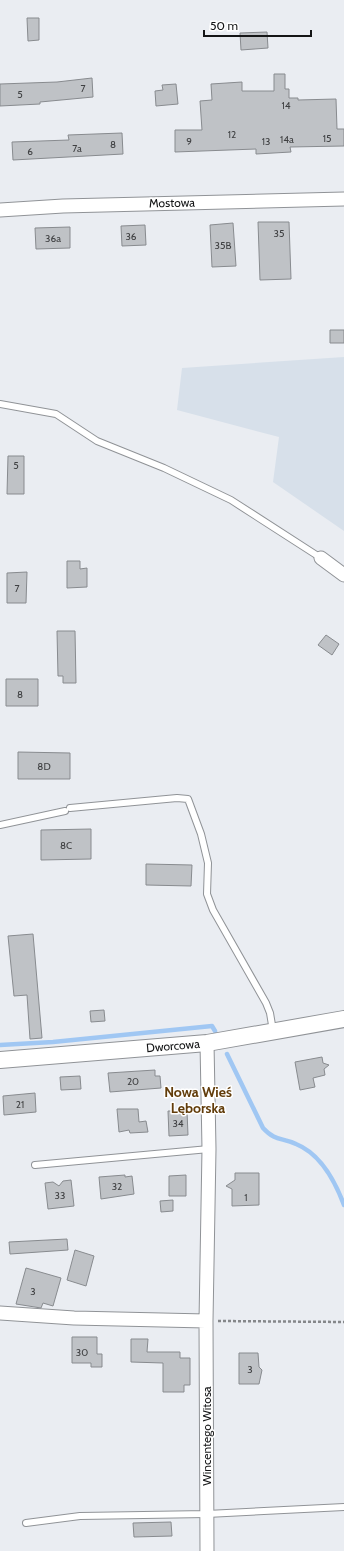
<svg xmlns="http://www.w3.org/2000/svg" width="344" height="1551" font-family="Cabin,sans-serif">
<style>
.built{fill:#d7e0ea}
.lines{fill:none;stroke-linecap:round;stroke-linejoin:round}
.stream{stroke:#a0c7f3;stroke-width:4.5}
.building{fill:#bfc2c6;stroke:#888b8f}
.service-casing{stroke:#909397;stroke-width:8}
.minor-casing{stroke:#909397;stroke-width:15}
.tertiary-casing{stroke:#909397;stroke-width:18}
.path{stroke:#85878a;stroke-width:2.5;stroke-dasharray:3 2;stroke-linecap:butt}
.service{stroke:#fff;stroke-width:6}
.minor{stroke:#fff;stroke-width:13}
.tertiary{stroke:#fff;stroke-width:16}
.labels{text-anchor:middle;stroke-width:3;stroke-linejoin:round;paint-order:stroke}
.number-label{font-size:10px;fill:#3f4042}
.street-label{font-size:12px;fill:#141516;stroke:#fff}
.quarter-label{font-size:14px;font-weight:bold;fill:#623d0b;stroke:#fff}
</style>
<rect width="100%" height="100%" fill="#eaedf2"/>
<path class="built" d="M344 357V531L273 482 279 437 177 410 182 368Z"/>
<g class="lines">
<path class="stream" d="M0 1045 53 1042 212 1026 215 1031
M227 1054 263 1128C276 1142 281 1137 296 1144 321 1154 335 1181 344 1205"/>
</g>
<path class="building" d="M27 18H39V40L28 41Z
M267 32 268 48 241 50 240 33Z
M274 74H285V89H289V98H298V100L336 99 337 129H344V146L290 147 291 152 256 154V149L175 152V130H202L200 101 212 100 211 84 242 82V91H274Z
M92 78 93 97 40 102V104L0 106V84L57 82Z
M176 84 178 104 156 106 155 91 163 90 162 85Z
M122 133 123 154 13 160 12 142 69 140 68 135Z
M258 222H289L291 279 260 280Z
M233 223 236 266 212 267 210 225Z
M145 225 146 245 122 246 121 226Z
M70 227V248L36 249 35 228Z
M330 330H344V343H330Z
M8 456H24V494H7Z
M67 561H80V569L87 568V587L67 588Z
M27 572 26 603H7V573Z
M57 631H75L76 683H63V676H58Z
M326 635 339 644 332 655 318 645Z
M6 679H38V706H6Z
M18 752 70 753V779H18Z
M91 829V859L41 860V830Z
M146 864 192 865 191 886 146 885Z
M33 934 42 1038 30 1039 27 995 14 996 8 936Z
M104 1010 105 1021 91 1022 90 1011Z
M322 1057 323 1063 329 1065 324 1069 325 1075 313 1078 315 1087 300 1090 295 1062Z
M155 1070V1076H160L161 1088 110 1092 108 1073Z
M80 1076 81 1089 61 1090 60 1077Z
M35 1093 36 1112 4 1115 3 1096Z
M117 1109H138L139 1122 146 1121 148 1132 130 1133 129 1130 119 1132Z
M168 1111H187L188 1135 169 1136Z
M235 1173H259V1205L232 1206V1189L226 1186 235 1180Z
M125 1175V1177L132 1176 134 1194 101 1199 99 1177Z
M186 1175V1196H169V1176Z
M71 1180 74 1206 48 1209 45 1183 53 1182 59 1186 63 1181Z
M173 1200V1211L161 1212 160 1201Z
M67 1239 68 1250 10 1254 9 1242Z
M75 1250 94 1256 86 1286 67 1280Z
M26 1268 61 1278 53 1306 43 1303 41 1308 16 1304Z
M72 1337H97V1354H102V1367H91V1363H72Z
M131 1339H148L147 1352H180V1358H190V1385H184V1392H163V1363L131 1362Z
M239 1353H258L259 1367 262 1370 259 1384H239Z
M171 1522 172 1536 134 1537 133 1523Z"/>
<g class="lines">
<defs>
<path id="service" d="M0 404 56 414 97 441 164 468 231 500 321 558
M70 808 177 798 188 799 201 834 208 863 207 894 213 910 266 1003 270 1013 273 1031
M0 825 65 811
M35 1165 209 1149
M26 1523 80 1516 207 1514 344 1507"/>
<path id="minor" d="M0 210 63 206 344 199
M321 558 344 575
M207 1043 209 1149 206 1321 207 1551
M0 1313 74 1318 206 1321"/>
<path id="tertiary" d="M0 1060 207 1043 344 1019"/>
</defs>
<use href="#service" class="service-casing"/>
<use href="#minor" class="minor-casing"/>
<use href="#tertiary" class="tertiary-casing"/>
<path class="path" d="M218 1321 344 1322"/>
<use href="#service" class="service"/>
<use href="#minor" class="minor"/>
<use href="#tertiary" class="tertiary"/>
</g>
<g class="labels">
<g class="number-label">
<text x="83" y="92">7</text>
<text x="20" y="98">5</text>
<text x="286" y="109">14</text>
<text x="232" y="138">12</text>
<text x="327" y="142">15</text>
<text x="287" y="143">14a</text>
<text x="189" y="145">9</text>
<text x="266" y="145">13</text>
<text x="113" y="148">8</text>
<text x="77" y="152">7a</text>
<text x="30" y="155">6</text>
<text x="279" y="237">35</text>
<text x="131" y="240">36</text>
<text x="53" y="242">36a</text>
<text x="223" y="249">35B</text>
<text x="16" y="469">5</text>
<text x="17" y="592">7</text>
<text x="20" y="698">8</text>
<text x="44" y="770">8D</text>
<text x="66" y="849">8C</text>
<text x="133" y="1085">20</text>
<text x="20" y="1108">21</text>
<text x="178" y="1127">34</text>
<text x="117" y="1190">32</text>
<text x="60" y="1199">33</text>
<text x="246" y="1201">1</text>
<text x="33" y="1295">3</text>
<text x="82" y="1356">30</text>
<text x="250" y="1373">3</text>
</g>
<g class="street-label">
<text transform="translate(172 203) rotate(-1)" y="4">Mostowa</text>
<text transform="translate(173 1046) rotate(-5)" y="4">Dworcowa</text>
<text transform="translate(207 1436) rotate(-90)" y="4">Wincentego Witosa</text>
</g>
<g class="quarter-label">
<text x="198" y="1097">Nowa Wieś<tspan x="198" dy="16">Lęborska</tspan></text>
</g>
</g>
<path d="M204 30v6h107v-6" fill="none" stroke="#141516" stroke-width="2"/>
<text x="210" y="30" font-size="12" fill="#141516" stroke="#ffffff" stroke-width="3" paint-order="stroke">50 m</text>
</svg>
